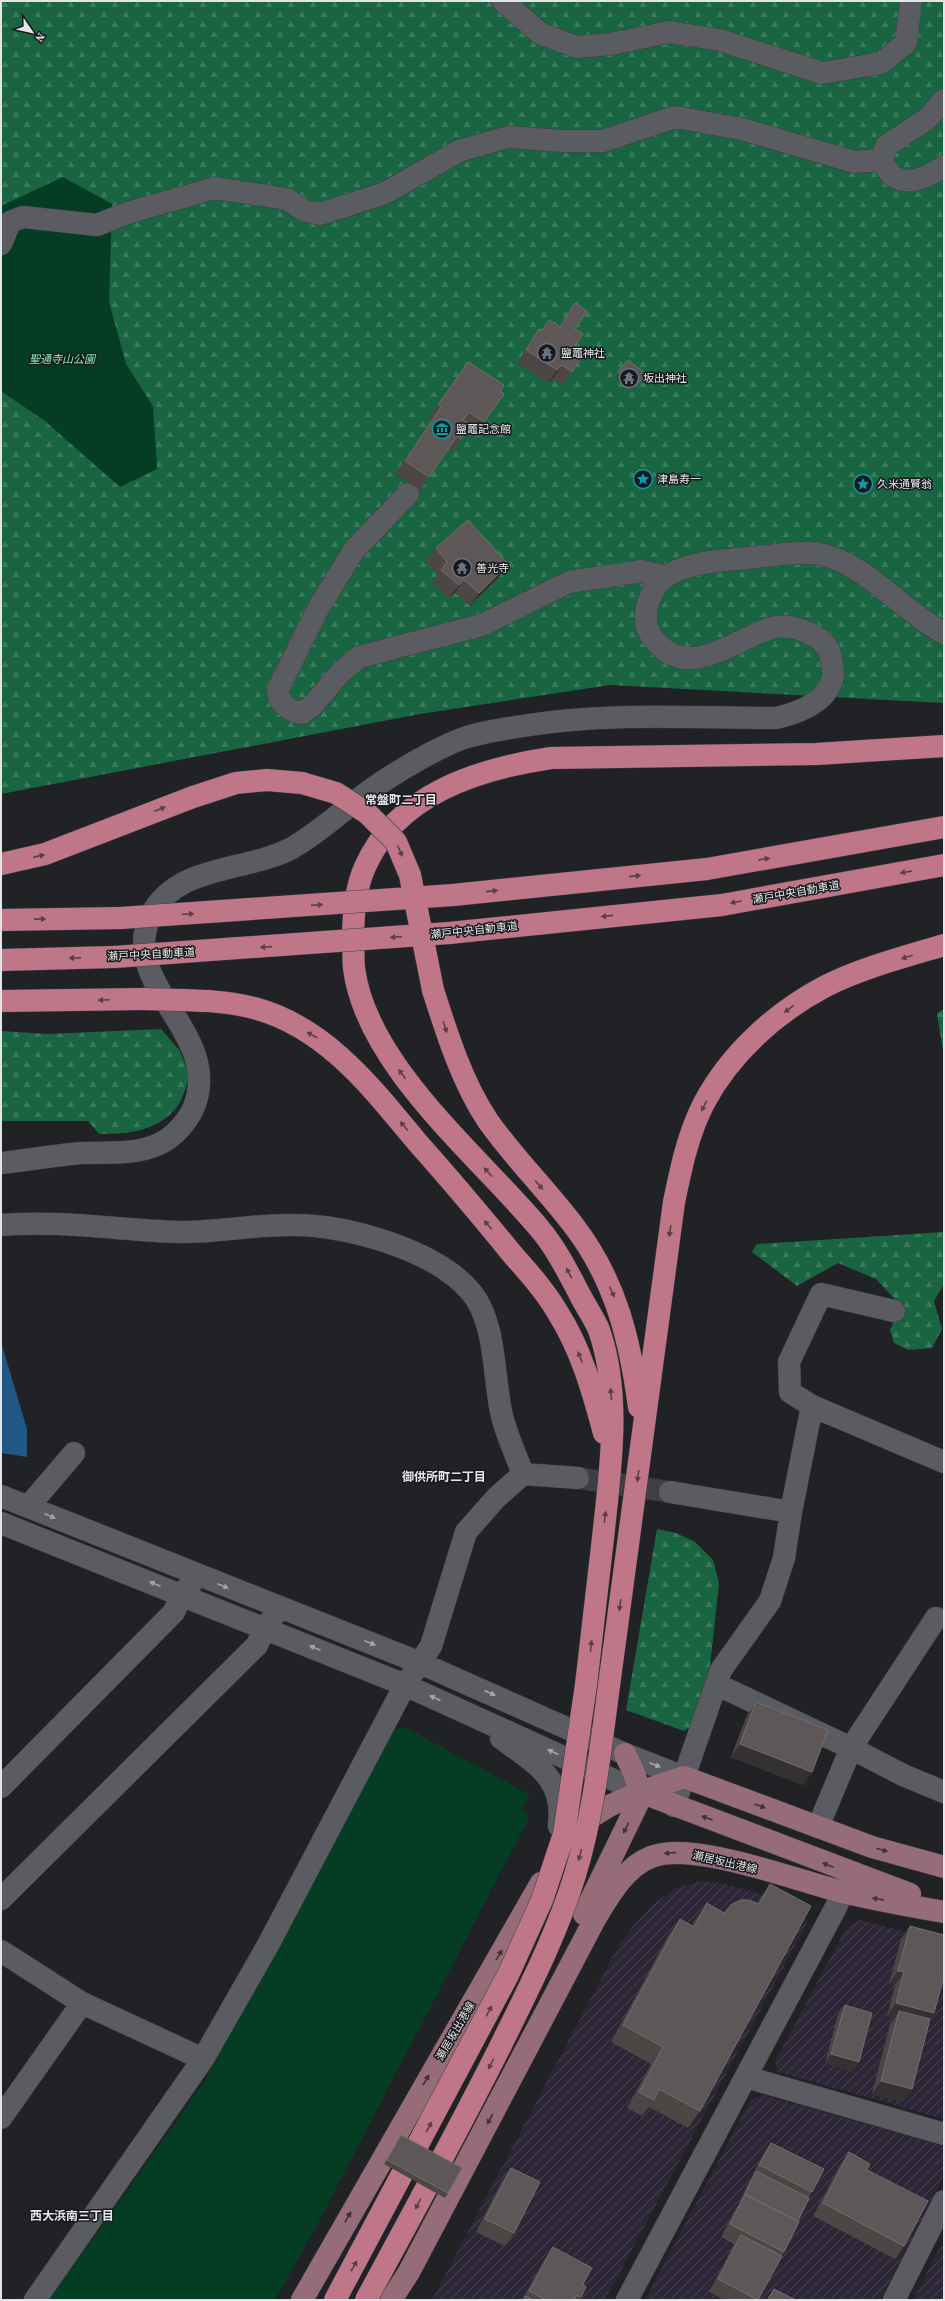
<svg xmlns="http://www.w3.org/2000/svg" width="945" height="2301" font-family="'Source Serif 4','Noto Sans JP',serif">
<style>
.industrial{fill:url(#industrial-furrows)}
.forest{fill:url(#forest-firs)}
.green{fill:#053d24}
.water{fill:#215784}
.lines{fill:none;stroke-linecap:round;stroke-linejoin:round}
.minor-tunnel{stroke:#3d3f43;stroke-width:22;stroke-dasharray:22 11;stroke-linecap:butt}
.minor-casing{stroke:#3e3f43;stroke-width:23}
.major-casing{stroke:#3e3f43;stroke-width:23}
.highway-casing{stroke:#3e3f43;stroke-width:23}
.minor{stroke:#5a5c62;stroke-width:22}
.major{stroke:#976c79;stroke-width:22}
.highway{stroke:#bf7688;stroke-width:22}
.highway-bridge-casing{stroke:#3e3f43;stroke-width:23;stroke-linecap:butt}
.highway-bridge{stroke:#bf7688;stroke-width:22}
.wall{fill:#4c4745}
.shaded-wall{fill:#343131}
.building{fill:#5d5857;stroke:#726e6e}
.oneway{fill:#5a3e48}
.oneway2{fill:#a6a7ac}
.oneway3{fill:#3d3239}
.labels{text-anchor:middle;stroke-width:3;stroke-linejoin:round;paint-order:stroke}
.poi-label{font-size:11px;fill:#e4e5e8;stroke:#17191d;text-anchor:start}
.park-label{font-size:11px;font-style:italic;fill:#85eab2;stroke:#17191d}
.street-label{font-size:11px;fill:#e4e5e8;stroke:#17191d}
.neighbourhood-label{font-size:12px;font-weight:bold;fill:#e4e5e8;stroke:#17191d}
</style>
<defs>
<pattern id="industrial-furrows" width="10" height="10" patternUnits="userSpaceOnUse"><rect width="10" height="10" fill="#2c2636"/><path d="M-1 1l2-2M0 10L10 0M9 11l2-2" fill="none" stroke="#4a4553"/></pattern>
<pattern id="forest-firs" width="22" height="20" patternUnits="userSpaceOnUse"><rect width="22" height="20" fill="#196541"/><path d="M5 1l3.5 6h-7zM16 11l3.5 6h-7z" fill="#3a7b5c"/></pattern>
</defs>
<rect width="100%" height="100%" fill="#202226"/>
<path class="industrial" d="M701 1881 721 1883 798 1904 808 1921 605 2300H432L614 1954 633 1926 652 1905 676 1888Z
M859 1920 944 1941V2119L778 2072 775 2062 846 1928Z
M764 2095 944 2146V2176L880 2300H645L751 2099Z
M944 2239V2300H913Z"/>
<path class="forest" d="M1 1H944V703L610 685 420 714 1 794Z
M944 1008V1057L937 1014Z
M161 1029 180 1051 190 1076C186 1086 183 1099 177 1107 157 1132 128 1134 99 1134L88 1121H1V1031L47 1034Z
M944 1232V1284L934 1301 942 1329 932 1348 908 1350 894 1343 890 1330 901 1306 876 1279 838 1263 797 1286 752 1252 757 1244Z
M657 1529 676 1533 695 1542 713 1560 719 1583 710 1666 693 1725 684 1731 626 1710Z"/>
<path class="green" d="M63 177 112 204 109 302 126 364 153 406 157 469 120 487 45 421 1 391V206Z
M405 1727 530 1795 521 1811 530 1816 316 2227 275 2300H49L203 2084 393 1731Z"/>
<path class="water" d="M1 1342 27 1429V1457L1 1453Z"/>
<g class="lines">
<path class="minor-tunnel" d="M578 1478 670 1492"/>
<defs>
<path id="minor" d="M503 1 541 34 577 47 611 44 669 32 720 40 822 73 881 63 906 43 911 1
M944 100 927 119 886 146 881 160C885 165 889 173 893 176 909 187 931 175 944 166
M1 244 10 222 23 217 97 225 127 213 215 188 287 199 305 211 320 214 385 193 459 151 508 137 562 141H603L675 117 742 129 854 162 881 160
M408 494 354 550 319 607 278 689C278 703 288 711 302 713L313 705 340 673 359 657 482 625 569 582 642 571 665 577
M1 1163C28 1160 56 1155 83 1153 108 1152 136 1155 159 1144 173 1138 187 1122 193 1109 226 1034 116 985 151 915 177 864 247 872 292 848 320 832 345 808 372 789 396 772 436 748 464 738 482 732 503 729 523 726 607 712 692 718 776 718 798 713 828 703 833 676 834 669 831 660 830 653 828 646 820 639 814 636 802 629 787 624 772 628 739 637 693 678 660 646 653 639 646 630 646 620 645 604 653 585 667 576 693 560 726 561 755 557 770 556 785 553 799 553 812 552 827 555 839 560 878 578 906 613 944 633
M1 1225C59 1220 119 1230 178 1232 216 1233 255 1224 294 1225 347 1225 436 1250 471 1292 497 1323 493 1379 502 1416 507 1436 516 1455 523 1474
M894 1311 821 1294 789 1362 790 1392 812 1406 944 1462
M670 1492 791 1512
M1 1496 418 1662 625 1754 684 1777
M28 1507 74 1453
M1 1523 405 1685 640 1792
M716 1684 851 1748 936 1618
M501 1738C535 1764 565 1777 559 1826
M1 1787 174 1612 181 1595 191 1584
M674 1806 721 1670 770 1601 784 1558 791 1512 812 1406
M818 1827 851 1748 903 1775 944 1792
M1 1899 257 1645 265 1628 273 1617
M1 1951 82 2003 203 2059
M746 2077 944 2134
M1 2118 82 2003
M35 2300 203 2059 268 1945 405 1685 431 1646 466 1532 496 1498 523 1474 578 1478
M627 2300 794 1986 836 1907 850 1874
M894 2300 944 2201"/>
<path id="major" d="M640 1792 910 1894
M579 1829 591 1817 609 1806 640 1792 684 1777 872 1847 944 1867
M584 1914 637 1805C641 1785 634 1772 625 1754
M302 2300 541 1883
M391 2300 409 2272 595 1919C609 1896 625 1867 651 1857 693 1840 797 1881 843 1892 876 1900 910 1906 944 1912"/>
<path id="highway" d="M1 864 45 854 193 797 236 783 267 780 302 783
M453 895 707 869 944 827
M1 920 121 918
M449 933 722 905 944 865
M1 960 114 957
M433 990C447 1034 462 1082 488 1121 514 1158 547 1190 574 1226 616 1281 630 1340 639 1407
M1 1001 143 999
M513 1255C529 1273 546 1292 558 1313 581 1349 593 1392 604 1433
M586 1685C592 1636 597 1587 603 1538 610 1471 622 1396 599 1330 594 1318 586 1307 580 1295 568 1272 556 1248 539 1228 479 1156 366 1065 354 968 353 959 354 949 353 940 353 916 355 889 365 867 397 794 478 769 551 758L816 754 944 746
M608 1693 674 1202C681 1168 688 1134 704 1103 730 1054 775 1013 824 987 861 968 904 957 944 945"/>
</defs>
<use href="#minor" class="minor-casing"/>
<use href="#major" class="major-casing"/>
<use href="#highway" class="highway-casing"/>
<use href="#minor" class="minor"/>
<use href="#major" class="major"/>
<use href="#highway" class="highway"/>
<defs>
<path id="highway-bridge" d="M302 783 336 793 367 813 396 842 410 875 433 990
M121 918 453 895
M114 957 449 933
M143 999C180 1000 218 999 254 1008 326 1027 372 1088 417 1142 450 1179 482 1217 513 1255
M335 2300 508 1975 542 1900 564 1834 586 1685
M366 2300C412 2215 458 2131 501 2045 528 1990 557 1934 575 1875 593 1816 600 1754 608 1693"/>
</defs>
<use href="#highway-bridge" class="highway-bridge-casing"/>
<use href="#highway-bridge" class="highway-bridge"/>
</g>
<path class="wall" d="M575 303V346L585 352 563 385 553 378 548 383 517 363 539 329 542 330 560 326Z
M468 362 504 394 475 435 467 430 452 452 448 450 420 490 395 474 432 420 429 418Z
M618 372 643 378 633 390 615 377Z
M436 548 508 564 499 577 470 606 455 593 450 598 432 583 438 575 426 561Z
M756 1702 812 1772 803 1785 731 1757 747 1715Z
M770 1884 700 2111 688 2128 649 2107 642 2116 627 2108 651 2064 611 2042 668 1936 680 1919 692 1925 695 1920 707 1903 724 1913 757 1903Z
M910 1926 934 2013 930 2019 912 2089 903 2102 872 2094 890 2024 895 2018 887 2016 895 1985 889 1984 901 1939Z
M845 2005 853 2071 825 2063 838 2014Z
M401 2135 448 2193 445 2198 384 2164Z
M771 2143 812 2192 808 2198H809L797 2221 784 2252 781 2256 758 2300H725L709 2292 732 2248 734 2244 721 2237 736 2208 740 2203 739 2202 750 2180 754 2175 753 2174 765 2151Z
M849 2152 867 2170 904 2246 895 2259 813 2216 840 2165Z
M511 2168 514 2233 505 2246 476 2232 502 2181Z
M553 2247 583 2284 581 2297 579 2300H522L544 2260Z
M774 2289 796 2300H766Z"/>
<path class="shaded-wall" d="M562 365 553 378 548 383 557 370Z
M508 564 499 577 470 606 479 593Z
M464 580 455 593 450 598 459 585Z
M740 1744 812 1772 803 1785 731 1757Z
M898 1971 904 1972 895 1985 889 1984Z
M896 2003 934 2013 925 2026 899 2011 895 2018 887 2016Z
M831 2054 859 2062 853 2071 825 2063Z
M881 2081 912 2089 903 2102 872 2094Z"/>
<path class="building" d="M575 303 587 311 575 329 583 334 575 346 585 352 572 372 562 365 557 370 526 350 539 329 542 330 549 320 560 327Z
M628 360 646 374 636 386 618 372Z
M468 362 504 385 500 391 504 394 484 422 469 412 463 420 470 425 461 439 457 436 429 477 405 461 441 407 438 405Z
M468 520 508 564 479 593 464 580 459 585 441 570 447 562 436 548Z
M756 1702 828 1730 812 1772 740 1744Z
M770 1884 811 1906 700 2111 659 2089 654 2100 639 2092 663 2047 623 2025 680 1919 694 1927 707 1903 724 1913 732 1904 741 1900H749L759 1904Z
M910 1926 944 1935V1976L934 2013 896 2003 904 1972 898 1971Z
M845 2005 872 2013 859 2062 831 2054Z
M899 2011 930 2019 912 2089 881 2081Z
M401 2135 462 2168 448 2193 387 2160Z
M771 2143 824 2169 812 2192 759 2165Z
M849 2152 870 2164 867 2170 928 2201 904 2246 823 2203Z
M511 2168 540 2182 514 2233 485 2219Z
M756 2171 809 2198 798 2221 745 2194Z
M745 2195 799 2222 784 2252 730 2224Z
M741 2235 782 2256 758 2300 718 2279Z
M553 2247 592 2268 583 2284 586 2287 581 2297 577 2295 574 2300H546L529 2291Z
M774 2289 796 2300H768Z
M526 2296 533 2300H524Z"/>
<defs><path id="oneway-solid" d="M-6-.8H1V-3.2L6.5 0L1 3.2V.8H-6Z"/></defs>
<g class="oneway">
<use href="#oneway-solid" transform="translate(160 809) rotate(-21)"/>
<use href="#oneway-solid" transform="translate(400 851) rotate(66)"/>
<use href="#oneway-solid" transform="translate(39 856) rotate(-13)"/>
<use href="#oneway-solid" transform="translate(764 859) rotate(-9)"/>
<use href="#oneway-solid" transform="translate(906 872) rotate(170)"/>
<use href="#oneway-solid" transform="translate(635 876) rotate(-6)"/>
<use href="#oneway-solid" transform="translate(492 891) rotate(-6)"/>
<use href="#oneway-solid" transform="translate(736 902) rotate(170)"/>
<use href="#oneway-solid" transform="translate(317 905) rotate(-4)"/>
<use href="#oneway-solid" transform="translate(188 914) rotate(-3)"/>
<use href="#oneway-solid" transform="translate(607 916) rotate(174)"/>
<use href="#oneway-solid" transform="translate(40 919) rotate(-1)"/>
<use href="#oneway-solid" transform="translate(396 937) rotate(176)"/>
<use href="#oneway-solid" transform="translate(266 947) rotate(176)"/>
<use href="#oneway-solid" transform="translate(907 957) rotate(162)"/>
<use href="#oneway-solid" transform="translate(75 958) rotate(179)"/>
<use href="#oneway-solid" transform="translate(104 1000) rotate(178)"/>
<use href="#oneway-solid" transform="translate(789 1009) rotate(142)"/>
<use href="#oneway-solid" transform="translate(445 1027) rotate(72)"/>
<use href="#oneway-solid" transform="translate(312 1035) rotate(-151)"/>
<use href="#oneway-solid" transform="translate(402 1074) rotate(-126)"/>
<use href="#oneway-solid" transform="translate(704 1106) rotate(116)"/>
<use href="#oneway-solid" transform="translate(404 1126) rotate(-130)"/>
<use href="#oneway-solid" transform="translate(488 1172) rotate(-132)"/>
<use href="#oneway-solid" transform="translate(539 1185) rotate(49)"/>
<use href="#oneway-solid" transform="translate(488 1225) rotate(-130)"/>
<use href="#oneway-solid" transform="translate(670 1231) rotate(98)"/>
<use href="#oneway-solid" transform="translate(569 1273) rotate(-117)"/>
<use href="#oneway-solid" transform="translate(612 1292) rotate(64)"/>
<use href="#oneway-solid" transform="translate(580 1357) rotate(-112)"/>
<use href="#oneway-solid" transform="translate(611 1394) rotate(-95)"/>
<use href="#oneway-solid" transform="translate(638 1476) rotate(98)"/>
<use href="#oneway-solid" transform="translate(605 1517) rotate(-84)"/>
<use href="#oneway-solid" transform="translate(620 1605) rotate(98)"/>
<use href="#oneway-solid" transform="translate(591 1646) rotate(-84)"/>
<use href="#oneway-solid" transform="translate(580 1855) rotate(104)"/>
<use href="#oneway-solid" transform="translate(489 2011) rotate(-62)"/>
<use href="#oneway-solid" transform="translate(491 2064) rotate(117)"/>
<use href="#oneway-solid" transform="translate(429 2127) rotate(-62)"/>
<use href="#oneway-solid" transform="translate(418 2204) rotate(118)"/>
<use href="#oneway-solid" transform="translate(354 2266) rotate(-61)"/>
</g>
<g class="oneway2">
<use href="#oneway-solid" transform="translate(50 1516) rotate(22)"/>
<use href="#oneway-solid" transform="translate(155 1584) rotate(-158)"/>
<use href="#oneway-solid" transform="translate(223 1586) rotate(22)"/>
<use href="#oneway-solid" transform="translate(370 1643) rotate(21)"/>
<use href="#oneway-solid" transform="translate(315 1648) rotate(-158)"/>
<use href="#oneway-solid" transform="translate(490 1693) rotate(24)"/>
<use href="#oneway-solid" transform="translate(435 1698) rotate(-155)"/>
<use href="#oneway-solid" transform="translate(553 1752) rotate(-156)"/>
<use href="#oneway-solid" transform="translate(655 1765) rotate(21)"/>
</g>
<g class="oneway3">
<use href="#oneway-solid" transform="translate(760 1806) rotate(20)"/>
<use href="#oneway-solid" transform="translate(707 1818) rotate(-160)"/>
<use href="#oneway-solid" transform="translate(626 1828) rotate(117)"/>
<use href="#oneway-solid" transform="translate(882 1850) rotate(16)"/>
<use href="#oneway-solid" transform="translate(670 1853) rotate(176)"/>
<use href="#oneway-solid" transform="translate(828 1865) rotate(-159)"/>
<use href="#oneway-solid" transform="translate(878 1899) rotate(-169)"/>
<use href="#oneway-solid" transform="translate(499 1955) rotate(-60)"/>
<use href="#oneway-solid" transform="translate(426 2080) rotate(-60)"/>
<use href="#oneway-solid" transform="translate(490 2119) rotate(118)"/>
<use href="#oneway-solid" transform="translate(348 2217) rotate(-60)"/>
</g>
<defs>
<symbol id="temple-ring" viewBox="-11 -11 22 22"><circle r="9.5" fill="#17191d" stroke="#6b7280" stroke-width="1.5"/><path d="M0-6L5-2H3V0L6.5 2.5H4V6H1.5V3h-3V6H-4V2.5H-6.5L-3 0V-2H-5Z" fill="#6b7280"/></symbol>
<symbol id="museum-ring" viewBox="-11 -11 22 22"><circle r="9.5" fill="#17191d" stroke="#0f9aa8" stroke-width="1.5"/><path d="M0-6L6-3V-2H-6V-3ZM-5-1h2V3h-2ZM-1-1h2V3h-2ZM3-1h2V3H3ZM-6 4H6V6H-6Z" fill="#0f9aa8"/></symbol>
<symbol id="sight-ring" viewBox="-11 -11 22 22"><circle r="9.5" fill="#17191d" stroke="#0f9aa8" stroke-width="1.5"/><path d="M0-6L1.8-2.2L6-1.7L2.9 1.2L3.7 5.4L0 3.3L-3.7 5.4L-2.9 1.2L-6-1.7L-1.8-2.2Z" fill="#0f9aa8"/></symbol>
</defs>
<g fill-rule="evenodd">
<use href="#temple-ring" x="536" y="342" width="22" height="22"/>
<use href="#temple-ring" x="618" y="367" width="22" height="22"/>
<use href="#museum-ring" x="431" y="418" width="22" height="22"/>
<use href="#sight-ring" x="632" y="468" width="22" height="22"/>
<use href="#sight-ring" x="852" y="473" width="22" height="22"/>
<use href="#temple-ring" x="451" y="557" width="22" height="22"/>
</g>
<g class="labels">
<g class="poi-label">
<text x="561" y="357">鹽竈神社</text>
<text x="643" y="382">坂出神社</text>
<text x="456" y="433">鹽竈記念館</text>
<text x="657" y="483">津島寿一</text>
<text x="877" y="488">久米通賢翁</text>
<text x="476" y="572">善光寺</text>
</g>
<g class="park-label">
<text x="62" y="363">聖通寺山公園</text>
</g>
<g class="street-label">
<text transform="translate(796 892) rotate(-10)" y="4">瀬戸中央自動車道</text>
<text transform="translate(474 930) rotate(-6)" y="4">瀬戸中央自動車道</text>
<text transform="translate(151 954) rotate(-3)" y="4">瀬戸中央自動車道</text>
<text transform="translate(725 1862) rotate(13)" y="4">瀬居坂出港線</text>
<text transform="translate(455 2031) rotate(-60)" y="4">瀬居坂出港線</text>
</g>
<g class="neighbourhood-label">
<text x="401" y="804">常盤町二丁目</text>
<text x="444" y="1481">御供所町二丁目</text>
<text x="72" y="2220">西大浜南三丁目</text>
</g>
</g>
<rect width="945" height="2301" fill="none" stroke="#e4e5e8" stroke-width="4"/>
<g transform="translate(32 32) rotate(124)" stroke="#17191d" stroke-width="3" paint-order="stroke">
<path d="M0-3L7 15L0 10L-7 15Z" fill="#e4e5e8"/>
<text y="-6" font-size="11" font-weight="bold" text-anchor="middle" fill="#e4e5e8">N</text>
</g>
</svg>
